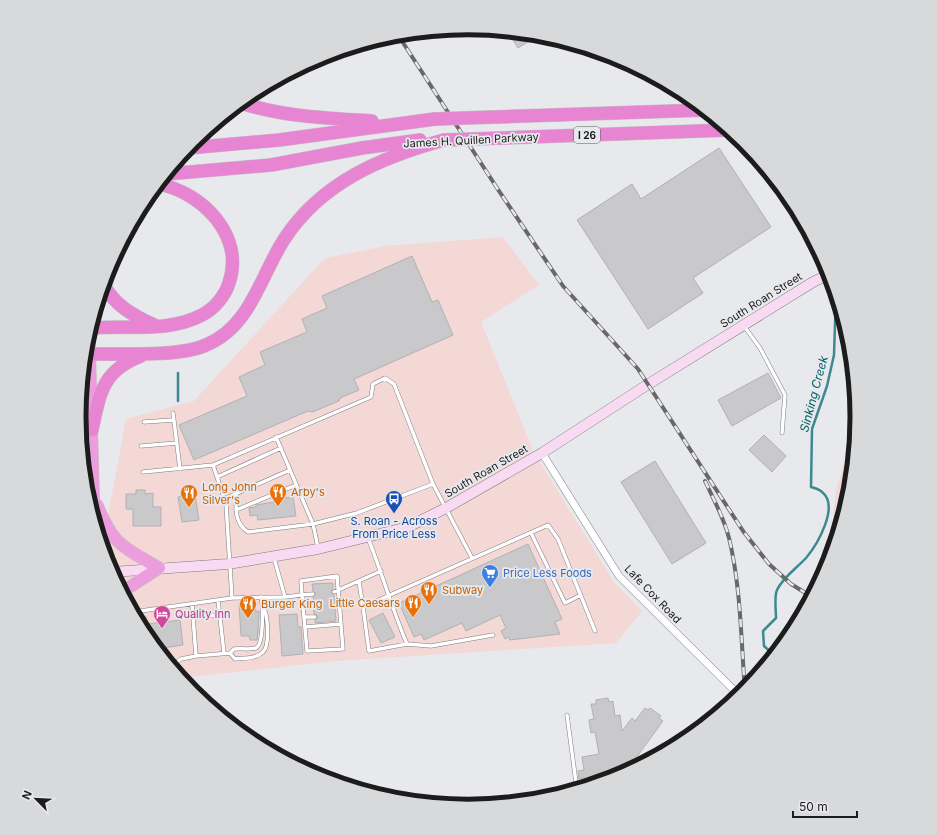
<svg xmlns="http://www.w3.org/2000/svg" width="937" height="835" font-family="Inter,sans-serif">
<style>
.commercial{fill:#f3d8d5}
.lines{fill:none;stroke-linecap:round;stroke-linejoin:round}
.stream{stroke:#3e8890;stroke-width:2.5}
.building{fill:#c9c9cc;stroke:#b1b1b4}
.service-casing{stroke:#7c7d80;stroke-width:4.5}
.minor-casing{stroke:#7c7d80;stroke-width:8}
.secondary-casing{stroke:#7c7d80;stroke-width:11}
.trunk-casing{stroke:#c4c4c4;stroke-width:13}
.motorway-casing{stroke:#c4c4c4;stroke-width:14}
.service{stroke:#fff;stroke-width:3.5}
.minor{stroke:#fff;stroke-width:7}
.secondary{stroke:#f8daf2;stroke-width:10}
.trunk{stroke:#ec9edc;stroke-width:12}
.motorway{stroke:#e885d3;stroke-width:13}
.rail-casing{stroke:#68686a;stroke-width:4}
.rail{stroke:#e8e9ec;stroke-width:2.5;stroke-dasharray:8;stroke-linecap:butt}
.motorway-bridge-casing{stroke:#c4c4c4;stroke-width:14;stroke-linecap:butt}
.motorway-bridge{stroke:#e885d3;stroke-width:13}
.labels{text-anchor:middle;stroke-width:3.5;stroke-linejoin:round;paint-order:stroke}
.shield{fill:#e8e9ec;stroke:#595a5b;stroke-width:1}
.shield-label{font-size:10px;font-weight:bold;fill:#1c1c1d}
.street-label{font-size:11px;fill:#1c1c1d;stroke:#e8e9ec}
.food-label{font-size:11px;fill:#c56008;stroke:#e8e9ec;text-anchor:start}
.transit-label{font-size:11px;fill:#164399;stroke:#e8e9ec}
.shop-label{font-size:11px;fill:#366cbe;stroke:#e8e9ec;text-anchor:start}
.hotel-label{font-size:11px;fill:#b23c85;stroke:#e8e9ec;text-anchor:start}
.water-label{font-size:12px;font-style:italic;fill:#03636b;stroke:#e8e9ec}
.rim{fill:none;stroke:#1c1c1d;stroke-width:5}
</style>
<rect width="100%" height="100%" fill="#e8e9ec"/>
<path class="commercial" d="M503 237 539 285 481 322 533 451 614 582 642 611 616 643 336 661 181 678 145 634 110 568 108 515 126 419 194 401 325 258 385 246Z
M856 399 858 418 850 494 835 546 830 543 836 490 851 439Z"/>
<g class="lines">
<path class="stream" d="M178 373V401
M775 656 764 646 763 631 776 618C776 610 774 597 777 590 783 577 797 568 806 558 817 545 840 506 822 492 819 489 814 488 811 487L812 429 827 386 834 355 836 293"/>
</g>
<path class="building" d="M508 32 529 34 539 35 518 48Z
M719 148 771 227 693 278 703 293 648 329 577 220 632 184 641 199Z
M412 256 432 302 438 300 453 335 354 379 359 390 340 398 339 401 312 412 308 411 194 460 179 425 247 396 239 377 265 365 260 352 307 332 302 319 327 308 322 296Z
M768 373 781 398 732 426 718 400Z
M764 435 786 456 772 472 749 450Z
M655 461 706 543 672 564 621 482Z
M136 490H145V494L153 493V507H161V526H133V509H126V494H136Z
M195 494 199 520 182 522 178 497Z
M293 497 296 516 258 520 257 515 250 516 249 508 256 507V505L274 502V499Z
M528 544 562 619 555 622 560 634 510 640 509 637 505 639 501 631 506 628 500 615 466 631 462 623 424 640 421 634 414 637 399 603Z
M333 583V589L331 592 334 595 336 621 315 623V620L318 617 314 614 313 597 316 594 313 591 312 584Z
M255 603 256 612 259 611 258 632 257 640H250L249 636H241L239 604Z
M383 613 395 637 381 643 369 620Z
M297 614 298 627H301L303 654 282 656 279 615Z
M146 617 147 624 180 620 183 645 157 649 145 634 136 619Z
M608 698 609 702 613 701 615 716 620 715 622 731 632 718 635 721 645 708 648 710 650 708 661 716 659 718 663 721 636 758 643 764 617 777 587 787 585 778 579 779 578 771 584 770 582 757 599 754 595 732 591 733 589 720 594 719 591 704H596V700Z"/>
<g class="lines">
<defs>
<path id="service" d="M744 326 760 348 785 395 782 433
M173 413 180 469
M144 422 174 420
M276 437 313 524 318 548
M141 446 177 443
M143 472 213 465 371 397 373 384 385 378 394 384 433 484 472 558
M217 477 281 448
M236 494C236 508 234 523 248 532L313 524 357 513 433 484
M224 499 290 470
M236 510 296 485
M845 511 849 481 853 465
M531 533 565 603 581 595
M368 538C382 573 392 609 407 644
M359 582 363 607 548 525 558 539 595 631
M334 592 381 571
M285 597 302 595 307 651 343 649 337 576 301 581 302 595 313 594
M232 598 285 597 274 558
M218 600 224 653
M363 607 369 651 407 644 431 646 493 635
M133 612 232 598 226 504 213 465
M193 617 220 615
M304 617H315
M305 627 341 624
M230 653 235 659C244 658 256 659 263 652 270 646 268 614 263 607
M196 656 230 653 234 649C240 648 250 650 256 648 264 644 263 606 261 597
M171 666 181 659 196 656 192 604
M567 715 577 790"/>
<path id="minor" d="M542 453 619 576 740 696
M230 723 248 733 251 741"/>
<path id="secondary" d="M112 572 228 564 318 549 408 527 446 508 542 453 647 385 813 282 830 274"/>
<path id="trunk" d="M89 334 94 520
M97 505C114 546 122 546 159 568L122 592"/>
<path id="motorway" d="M241 103C284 117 327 118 372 121
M188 148 279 140 435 119
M167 174 271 165 362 148 420 140
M104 285C114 305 134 316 154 325
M90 328C127 325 168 333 202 315 214 309 225 296 229 283 245 236 203 193 159 184
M85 354C118 353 177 358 206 345 251 327 261 274 285 238 322 182 382 157 444 140
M92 430C100 393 102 371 141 356"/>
</defs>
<use href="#service" class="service-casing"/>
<use href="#minor" class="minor-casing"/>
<use href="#secondary" class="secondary-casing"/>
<use href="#trunk" class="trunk-casing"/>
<use href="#motorway" class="motorway-casing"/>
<use href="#service" class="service"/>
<use href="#minor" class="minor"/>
<use href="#secondary" class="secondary"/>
<use href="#trunk" class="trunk"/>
<use href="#motorway" class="motorway"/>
<defs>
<path id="rail" d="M398 35 499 191 563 286 638 369 743 531 769 564 791 584 812 597
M705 481C714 500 724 518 729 538 741 587 741 641 745 691"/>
</defs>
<use href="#rail" class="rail-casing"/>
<use href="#rail" class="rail"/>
<defs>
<path id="motorway-bridge" d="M435 119 705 110
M444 140 729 130"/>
</defs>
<use href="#motorway-bridge" class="motorway-bridge-casing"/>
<use href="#motorway-bridge" class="motorway-bridge"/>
</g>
<defs>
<symbol id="restaurant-pin" viewBox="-11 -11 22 30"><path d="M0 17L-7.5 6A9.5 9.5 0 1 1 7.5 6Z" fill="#e8710a" stroke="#e8e9ec"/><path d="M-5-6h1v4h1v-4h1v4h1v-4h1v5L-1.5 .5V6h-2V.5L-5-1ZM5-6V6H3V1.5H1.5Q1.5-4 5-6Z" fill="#fff"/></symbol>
<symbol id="bus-pin" viewBox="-11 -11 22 30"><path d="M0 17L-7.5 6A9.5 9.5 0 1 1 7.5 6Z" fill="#1a4fb4" stroke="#e8e9ec"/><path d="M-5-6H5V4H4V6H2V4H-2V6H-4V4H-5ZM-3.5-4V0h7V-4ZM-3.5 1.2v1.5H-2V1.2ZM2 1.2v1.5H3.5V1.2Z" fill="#fff"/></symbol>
<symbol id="supermarket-pin" viewBox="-11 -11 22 30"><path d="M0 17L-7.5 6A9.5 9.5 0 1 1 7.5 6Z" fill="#3f7fe0" stroke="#e8e9ec"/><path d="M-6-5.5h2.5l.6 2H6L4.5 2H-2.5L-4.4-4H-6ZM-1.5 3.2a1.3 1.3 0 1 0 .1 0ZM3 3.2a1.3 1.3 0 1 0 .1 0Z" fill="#fff"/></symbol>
<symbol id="hotel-pin" viewBox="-11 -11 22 30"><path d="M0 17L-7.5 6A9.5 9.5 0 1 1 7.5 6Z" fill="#d1479c" stroke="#e8e9ec"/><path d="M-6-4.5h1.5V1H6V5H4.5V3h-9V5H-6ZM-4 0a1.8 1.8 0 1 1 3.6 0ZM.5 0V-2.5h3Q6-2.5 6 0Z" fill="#fff"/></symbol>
</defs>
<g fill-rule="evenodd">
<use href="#restaurant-pin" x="268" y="482" width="20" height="27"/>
<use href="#restaurant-pin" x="179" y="483" width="20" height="27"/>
<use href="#bus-pin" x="384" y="489" width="20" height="27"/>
<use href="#supermarket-pin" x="480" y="563" width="20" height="27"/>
<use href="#restaurant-pin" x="419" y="580" width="20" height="27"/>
<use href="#restaurant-pin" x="403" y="593" width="20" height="27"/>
<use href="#restaurant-pin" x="238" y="594" width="20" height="27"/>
<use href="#hotel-pin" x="152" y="604" width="20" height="27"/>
</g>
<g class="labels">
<rect class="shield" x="574" y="127" width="26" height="16" rx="3"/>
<g class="shield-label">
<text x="587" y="139">I 26</text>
</g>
<g class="street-label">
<text transform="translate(471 140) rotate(-3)" y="4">James H. Quillen Parkway</text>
<text transform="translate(761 300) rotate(-32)" y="4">South Roan Street</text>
<text transform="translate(486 471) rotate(-30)" y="4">South Roan Street</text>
<text transform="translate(653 594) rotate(46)" y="4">Lafe Cox Road</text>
</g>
<g class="food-label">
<text x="202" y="491">Long John<tspan x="202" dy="13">Silver's</tspan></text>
<text x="291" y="496">Arby's</text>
<text x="442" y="594">Subway</text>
<text x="400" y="607" text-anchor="end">Little Caesars</text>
<text x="261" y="608">Burger King</text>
</g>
<g class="transit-label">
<text x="394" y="525">S. Roan - Across<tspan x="394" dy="13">From Price Less</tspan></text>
</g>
<g class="shop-label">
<text x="503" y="577">Price Less Foods</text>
</g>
<g class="hotel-label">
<text x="175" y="618">Quality Inn</text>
</g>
<g class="water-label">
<text transform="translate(814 394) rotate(-75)" y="4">Sinking Creek</text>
</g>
</g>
<path d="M0 0H937V835H0ZM86 417a382 382 0 1 1 764 0a382 382 0 1 1-764 0Z" fill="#d8d9db" fill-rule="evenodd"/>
<path class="rim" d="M86 417a382 382 0 1 1 764 0a382 382 0 1 1-764 0Z"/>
<g transform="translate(36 799) rotate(294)" stroke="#e8e9ec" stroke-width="3" paint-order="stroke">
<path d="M0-3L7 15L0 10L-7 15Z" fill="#1c1c1d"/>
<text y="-6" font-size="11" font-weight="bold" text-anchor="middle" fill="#1c1c1d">N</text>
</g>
<path d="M793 811v6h64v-6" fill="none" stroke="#1c1c1d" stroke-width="2"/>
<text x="799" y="811" font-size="12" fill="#1c1c1d" stroke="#e8e9ec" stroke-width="3" paint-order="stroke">50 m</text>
</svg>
